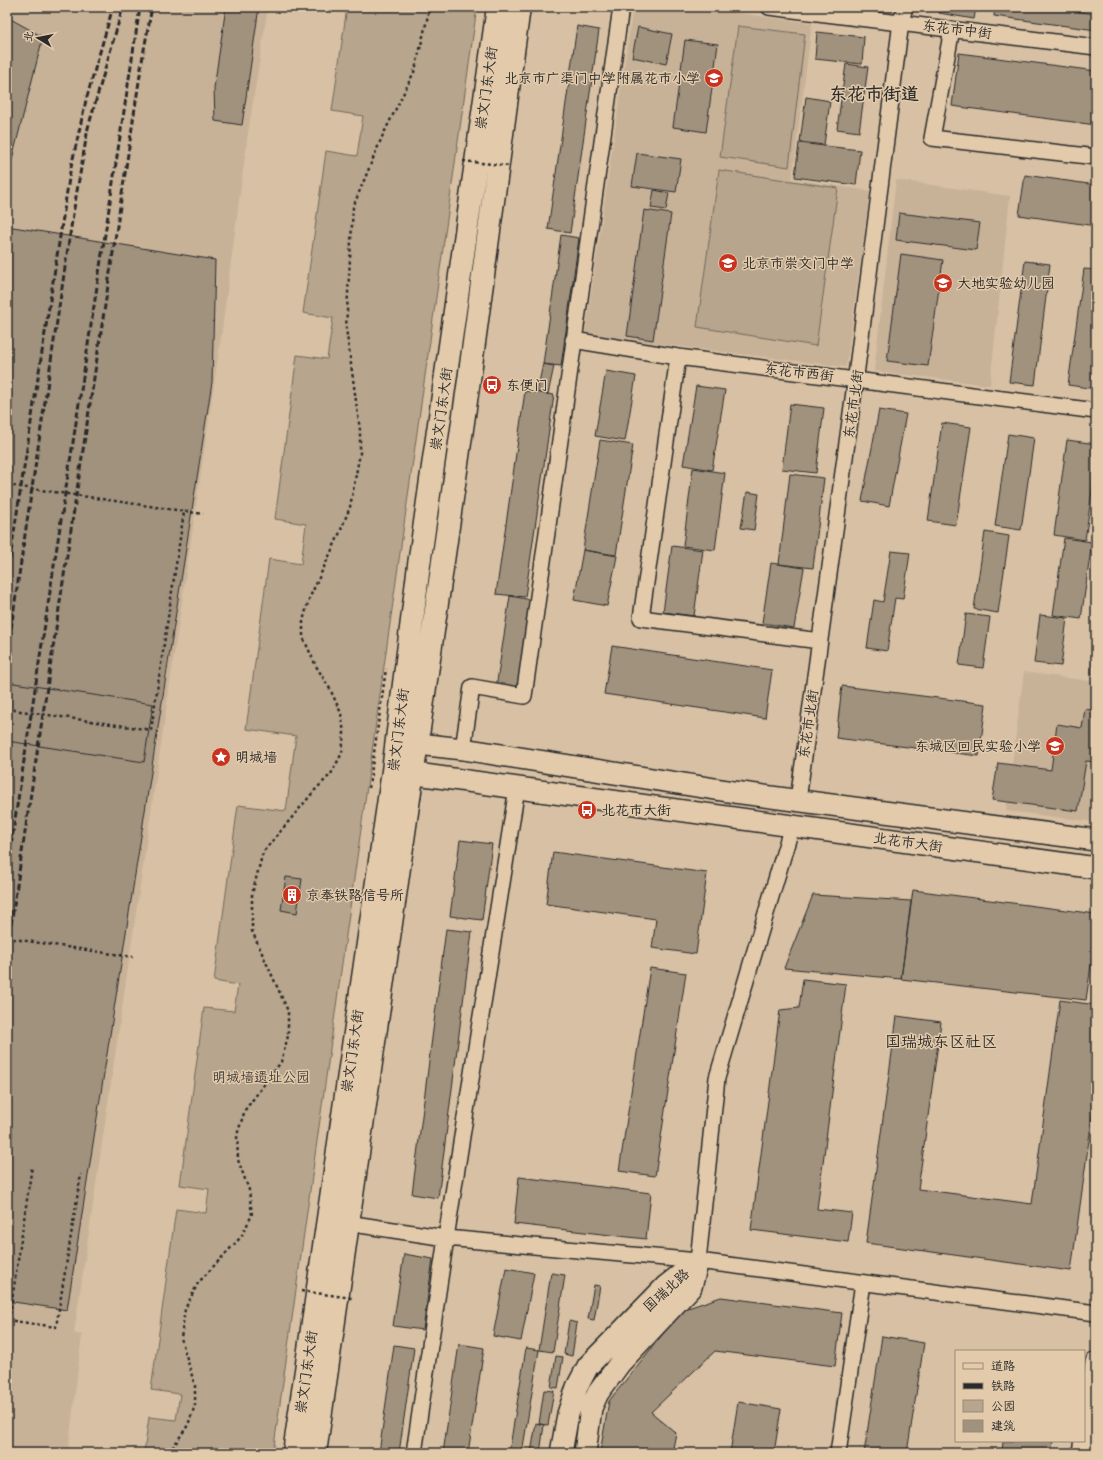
<svg xmlns="http://www.w3.org/2000/svg" width="1103" height="1460" font-family="'Shantell Sans','LXGW WenKai TC',sans-serif">
<style>
.built{fill:#c7b298}
.green{fill:#b7a58d;stroke:#71685c}
.building{fill:#a1927e;stroke:#2b2b2b}
.lines{fill:none;stroke-linecap:round;stroke-linejoin:round}
.street-casing{stroke:#2b2b2b;stroke-width:18}
.secondary-casing{stroke:#2b2b2b;stroke-width:24}
.primary-casing{stroke:#2b2b2b;stroke-width:25}
.path{stroke:#2b2b2b;stroke-width:2.5;stroke-dasharray:3 3;stroke-linecap:butt}
.street{stroke:#e2caab;stroke-width:15}
.secondary{stroke:#e2caab;stroke-width:21}
.primary{stroke:#e2caab;stroke-width:22}
.rail{stroke:#2b2b2b;stroke-width:3;stroke-dasharray:6 3;stroke-linecap:butt}
.path-bridge{stroke:#2b2b2b;stroke-width:2.5;stroke-dasharray:3 3;stroke-linecap:butt}
.labels{text-anchor:middle;stroke-width:3;stroke-linejoin:round;paint-order:stroke}
.street-label{font-size:14px;fill:#2b2b2b;stroke:#e2caab}
.poi-label{font-size:14px;fill:#2b2b2b;stroke:#e2caab;text-anchor:start}
.park-label{font-size:14px;fill:#403d3a;stroke:#e2caab}
.quarter-label{font-size:16px;fill:#2b2b2b;stroke:#e2caab}
.district-label{font-size:18px;font-weight:bold;fill:#2b2b2b;stroke:#e2caab}
</style>
<rect width="100%" height="100%" fill="#d7c0a3"/>
<filter id="ink" filterUnits="userSpaceOnUse"><feTurbulence type="fractalNoise" baseFrequency=".025" numOctaves="2"/><feDisplacementMap in="SourceGraphic" scale="8" xChannelSelector="R" yChannelSelector="G"/><feConvolveMatrix kernelMatrix="1 2 1 2 8 2 1 2 1" color-interpolation-filters="sRGB"/></filter>
<g filter="url(#ink)">
<path class="built" d="M7 7H268L248 133 221 337 74 1333 82 1335 68 1453H7Z
M633 7H690L812 23 792 179 870 191 846 367 585 335Z
M896 180 1010 196 990 385 874 371Z
M1024 672 1096 682V822L1006 811Z"/>
<path class="green" d="M347 7H477L273 1453H144L149 1417 176 1420 180 1394 151 1390 176 1209 206 1213 209 1189 180 1185 204 1008 234 1011 238 985 214 981 238 805 286 811 296 736 246 729 269 559 301 564 306 524 275 519 297 355 327 359 333 318 303 313 326 151 357 156 363 116 332 111Z
M738 26 805 34 789 167 720 157Z
M719 170 838 188 816 346 697 327Z"/>
<path class="building" d="M226 7H259L242 125 215 121 214 88Z
M940 7H976L974 19 939 13Z
M995 7H1044L1096 14V30L994 16Z
M7 17 43 37 7 179Z
M577 26 599 30 570 233 548 229Z
M638 27 672 34 666 64 632 57Z
M817 32 864 37 862 64 815 59Z
M685 40 718 44 706 132 673 127Z
M959 53 1096 71V125L952 106Z
M846 64 868 67 859 132 837 129Z
M806 97 830 101 824 145 800 142Z
M799 143 860 150 856 185 795 177Z
M637 153 681 159 676 192 632 186Z
M1025 175 1096 185V226L1019 215Z
M654 190 669 193 666 210 651 208Z
M644 210 671 214 653 340 627 336Z
M899 213 980 223 976 250 896 240Z
M7 226 215 260 212 382 67 1310 7 1301Z
M561 235 579 238 561 366 543 364Z
M901 254 943 260 928 366 887 361Z
M1025 261 1050 264 1035 385 1009 382Z
M1084 269 1096 270V389L1068 385Z
M543 364 554 366 548 394 537 392Z
M606 371 636 376 625 441 595 436Z
M696 386 725 390 712 470 683 465Z
M525 391 554 395 525 597 496 594Z
M790 404 824 408 816 473 782 469Z
M879 410 906 414 889 506 862 501Z
M942 423 971 427 956 525 928 521Z
M1008 434 1034 438 1021 530 995 526Z
M600 440 633 445 616 555 583 550Z
M1067 440 1096 444V463L1085 540 1054 535Z
M693 468 725 473 715 550 683 546Z
M790 474 824 478 813 568 779 564Z
M747 492 759 494 754 530 741 528Z
M985 532 1009 536 998 613 974 609Z
M1064 538 1092 542 1081 619 1053 615Z
M672 546 703 550 694 616 663 612Z
M583 550 617 556 607 606 574 600Z
M891 551 910 553 903 599 895 598 887 651 867 648 874 600 883 602Z
M771 563 804 568 794 628 762 623Z
M510 596 532 600 517 691 496 688Z
M966 614 990 617 983 668 959 665Z
M1040 615 1067 618 1061 666 1034 663Z
M1096 635V674H1091Z
M612 646 772 670 765 718 604 694Z
M7 682 153 704 144 762 7 741Z
M842 686 986 704 979 756 836 738Z
M1085 709 1096 711V762L1086 761 1078 811 992 800 998 763 1051 770 1057 724 1082 728Z
M460 840 492 844 482 920 450 916Z
M553 852 707 873 696 954 652 948 656 919 546 904Z
M286 877 302 879 297 913 281 910Z
M913 890 1096 914V931L1086 1000 901 979Z
M813 895 911 901 901 979 784 968Z
M446 929 472 932 438 1198 412 1194Z
M650 968 686 973 655 1176 619 1171Z
M803 979 846 984 817 1209 852 1213 848 1242 751 1230 780 1010 799 1008Z
M1060 1000 1096 1005V1089L1071 1271 866 1243 897 1016 941 1022 918 1189 1032 1204Z
M519 1177 651 1193 646 1239 514 1224Z
M404 1254 433 1259 423 1330 393 1326Z
M506 1268 534 1273 521 1341 493 1336Z
M551 1273 565 1275 553 1352 539 1350Z
M594 1285 600 1286 594 1320 588 1319Z
M721 1297 842 1313 835 1366 715 1351 651 1412 676 1433 672 1453H600L609 1401 682 1310Z
M569 1321 577 1323 572 1356 564 1354Z
M882 1336 924 1343 907 1453H864Z
M459 1344 484 1348 468 1453H443Z
M394 1345 414 1348 399 1453H379Z
M526 1348 539 1350 522 1453H509Z
M556 1356 563 1357 558 1388 551 1387Z
M544 1390 554 1391 548 1425 539 1424Z
M738 1402 781 1409 774 1453H730Z
M536 1423 544 1425 540 1453H531Z
M1003 1441H1053L1051 1453H1002Z"/>
<g class="lines">
<defs>
<path id="street" d="M769 7 1096 47
M952 29 932 138 1096 157
M573 340 678 357 1096 411
M678 357 641 618 820 641
M463 749 472 687 524 696 621 7
M798 800 853 399 901 22 905 7
M347 1223 446 1238 698 1261 1096 1313
M698 1261 717 1078 792 826
M414 1453 446 1238 517 788
M838 1453 863 1283"/>
<path id="secondary" d="M400 742 463 749 734 792 1096 840
M395 771 1096 868
M561 1453 568 1414 577 1387 588 1366 666 1286 698 1261
M585 1453 591 1408 598 1393 620 1363 691 1287 698 1261
M1083 1453 1096 1363"/>
<path id="primary" d="M294 1453 393 771 419 565 498 7
M315 1453 469 380 519 7"/>
</defs>
<use href="#street" class="street-casing"/>
<use href="#secondary" class="secondary-casing"/>
<use href="#primary" class="primary-casing"/>
<path class="path" d="M145 729 151 730 184 512
M369 788 386 669
M7 1320 56 1327 81 1174
M9 1320 32 1166
M169 1453 188 1425 195 1405V1386L181 1338 185 1309 198 1283 241 1237 252 1215 249 1190 238 1160 237 1135 245 1110 281 1062 288 1036V1011L252 931V894L263 852 315 790 331 774 342 753 344 733 341 713 330 689 316 666 303 637V621L309 599 338 537 350 507 360 453V430L346 328 353 207 382 137 415 70 430 7"/>
<use href="#street" class="street"/>
<use href="#secondary" class="secondary"/>
<use href="#primary" class="primary"/>
<path class="rail" d="M7 577 70 172 86 100 113 7
M7 655 73 214 88 128 123 7
M7 871 140 7
M7 951 143 55 152 7"/>
<path class="path-bridge" d="M463 161 510 166
M7 485 203 514
M7 709 145 729
M7 938 133 957
M301 1291 352 1298"/>
</g>
</g>
<defs>
<symbol id="school-disc" viewBox="-11 -11 22 22"><circle r="9.5" fill="#c8321e" stroke="#e2caab"/><path d="M0-5L7-2L0 1L-7-2ZM-4 1L0 2.5L4 1V4Q0 6-4 4Z" fill="#fff"/></symbol>
<symbol id="bus-disc" viewBox="-11 -11 22 22"><circle r="9.5" fill="#c8321e" stroke="#e2caab"/><path d="M-5-6H5V4H4V6H2V4H-2V6H-4V4H-5ZM-3.5-4V0h7V-4ZM-3.5 1.2v1.5H-2V1.2ZM2 1.2v1.5H3.5V1.2Z" fill="#fff"/></symbol>
<symbol id="sight-disc" viewBox="-11 -11 22 22"><circle r="9.5" fill="#c8321e" stroke="#e2caab"/><path d="M0-6L1.8-2.2L6-1.7L2.9 1.2L3.7 5.4L0 3.3L-3.7 5.4L-2.9 1.2L-6-1.7L-1.8-2.2Z" fill="#fff"/></symbol>
<symbol id="building-disc" viewBox="-11 -11 22 22"><circle r="9.5" fill="#c8321e" stroke="#e2caab"/><path d="M-4-6H4V6H1V3H-1V6H-4ZM-2.5-4.3h1.7v1.8h-1.7ZM.8-4.3h1.7v1.8H.8ZM-2.5-1h1.7V.8h-1.7ZM.8-1h1.7V.8H.8Z" fill="#fff"/></symbol>
</defs>
<g fill-rule="evenodd">
<use href="#school-disc" x="703" y="67" width="22" height="22"/>
<use href="#school-disc" x="717" y="252" width="22" height="22"/>
<use href="#school-disc" x="932" y="272" width="22" height="22"/>
<use href="#bus-disc" x="481" y="374" width="22" height="22"/>
<use href="#school-disc" x="1044" y="735" width="22" height="22"/>
<use href="#sight-disc" x="210" y="746" width="22" height="22"/>
<use href="#bus-disc" x="576" y="799" width="22" height="22"/>
<use href="#building-disc" x="281" y="884" width="22" height="22"/>
</g>
<g class="labels">
<g class="street-label">
<text transform="translate(957 29) rotate(7)" y="5">东花市中街</text>
<text transform="translate(486 88) rotate(-82)" y="5">崇文门东大街</text>
<text transform="translate(799 372) rotate(7)" y="5">东花市西街</text>
<text transform="translate(853 404) rotate(-82)" y="5">东花市北街</text>
<text transform="translate(441 409) rotate(-82)" y="5">崇文门东大街</text>
<text transform="translate(808 724) rotate(-82)" y="5">东花市北街</text>
<text transform="translate(398 730) rotate(-83)" y="5">崇文门东大街</text>
<text transform="translate(908 842) rotate(8)" y="5">北花市大街</text>
<text transform="translate(352 1051) rotate(-82)" y="5">崇文门东大街</text>
<text transform="translate(666 1290) rotate(-42)" y="5">国瑞北路</text>
<text transform="translate(306 1372) rotate(-82)" y="5">崇文门东大街</text>
</g>
<g class="poi-label">
<text x="700" y="83" text-anchor="end">北京市广渠门中学附属花市小学</text>
<text x="742" y="268">北京市崇文门中学</text>
<text x="957" y="288">大地实验幼儿园</text>
<text x="506" y="390">东便门</text>
<text x="1041" y="751" text-anchor="end">东城区回民实验小学</text>
<text x="235" y="762">明城墙</text>
<text x="601" y="815">北花市大街</text>
<text x="306" y="900">京奉铁路信号所</text>
</g>
<g class="park-label">
<text x="261" y="1082">明城墙遗址公园</text>
</g>
<g class="quarter-label">
<text x="941" y="1047">国瑞城东区社区</text>
</g>
<g class="district-label">
<text x="874" y="100">东花市街道</text>
</g>
</g>
<rect width="1103" height="1460" fill="none" stroke="#e2caab" stroke-width="24"/>
<rect x="12" y="12" width="1079" height="1436" fill="none" stroke="#2b2b2b" stroke-width="1.5" filter="url(#ink)"/>
<rect x="955" y="1350" width="130" height="92" fill="#e2caab" stroke="#998a78"/>
<rect x="963" y="1363" width="20" height="6" fill="#e2caab" stroke="#998a78"/>
<text x="991" y="1370" font-size="12" fill="#2b2b2b">道路</text>
<rect x="963" y="1383" width="20" height="6" fill="#2b2b2b" stroke="#998a78"/>
<text x="991" y="1390" font-size="12" fill="#2b2b2b">铁路</text>
<rect x="963" y="1400" width="20" height="12" fill="#b7a58d" stroke="#998a78"/>
<text x="991" y="1410" font-size="12" fill="#2b2b2b">公园</text>
<rect x="963" y="1420" width="20" height="12" fill="#a1927e" stroke="#998a78"/>
<text x="991" y="1430" font-size="12" fill="#2b2b2b">建筑</text>
<g transform="translate(38 38) rotate(280)" stroke="#e2caab" stroke-width="3" paint-order="stroke">
<path d="M0-3L7 15L0 10L-7 15Z" fill="#2b2b2b"/>
<text y="-6" font-size="11" font-weight="bold" text-anchor="middle" fill="#2b2b2b">北</text>
</g>
</svg>
